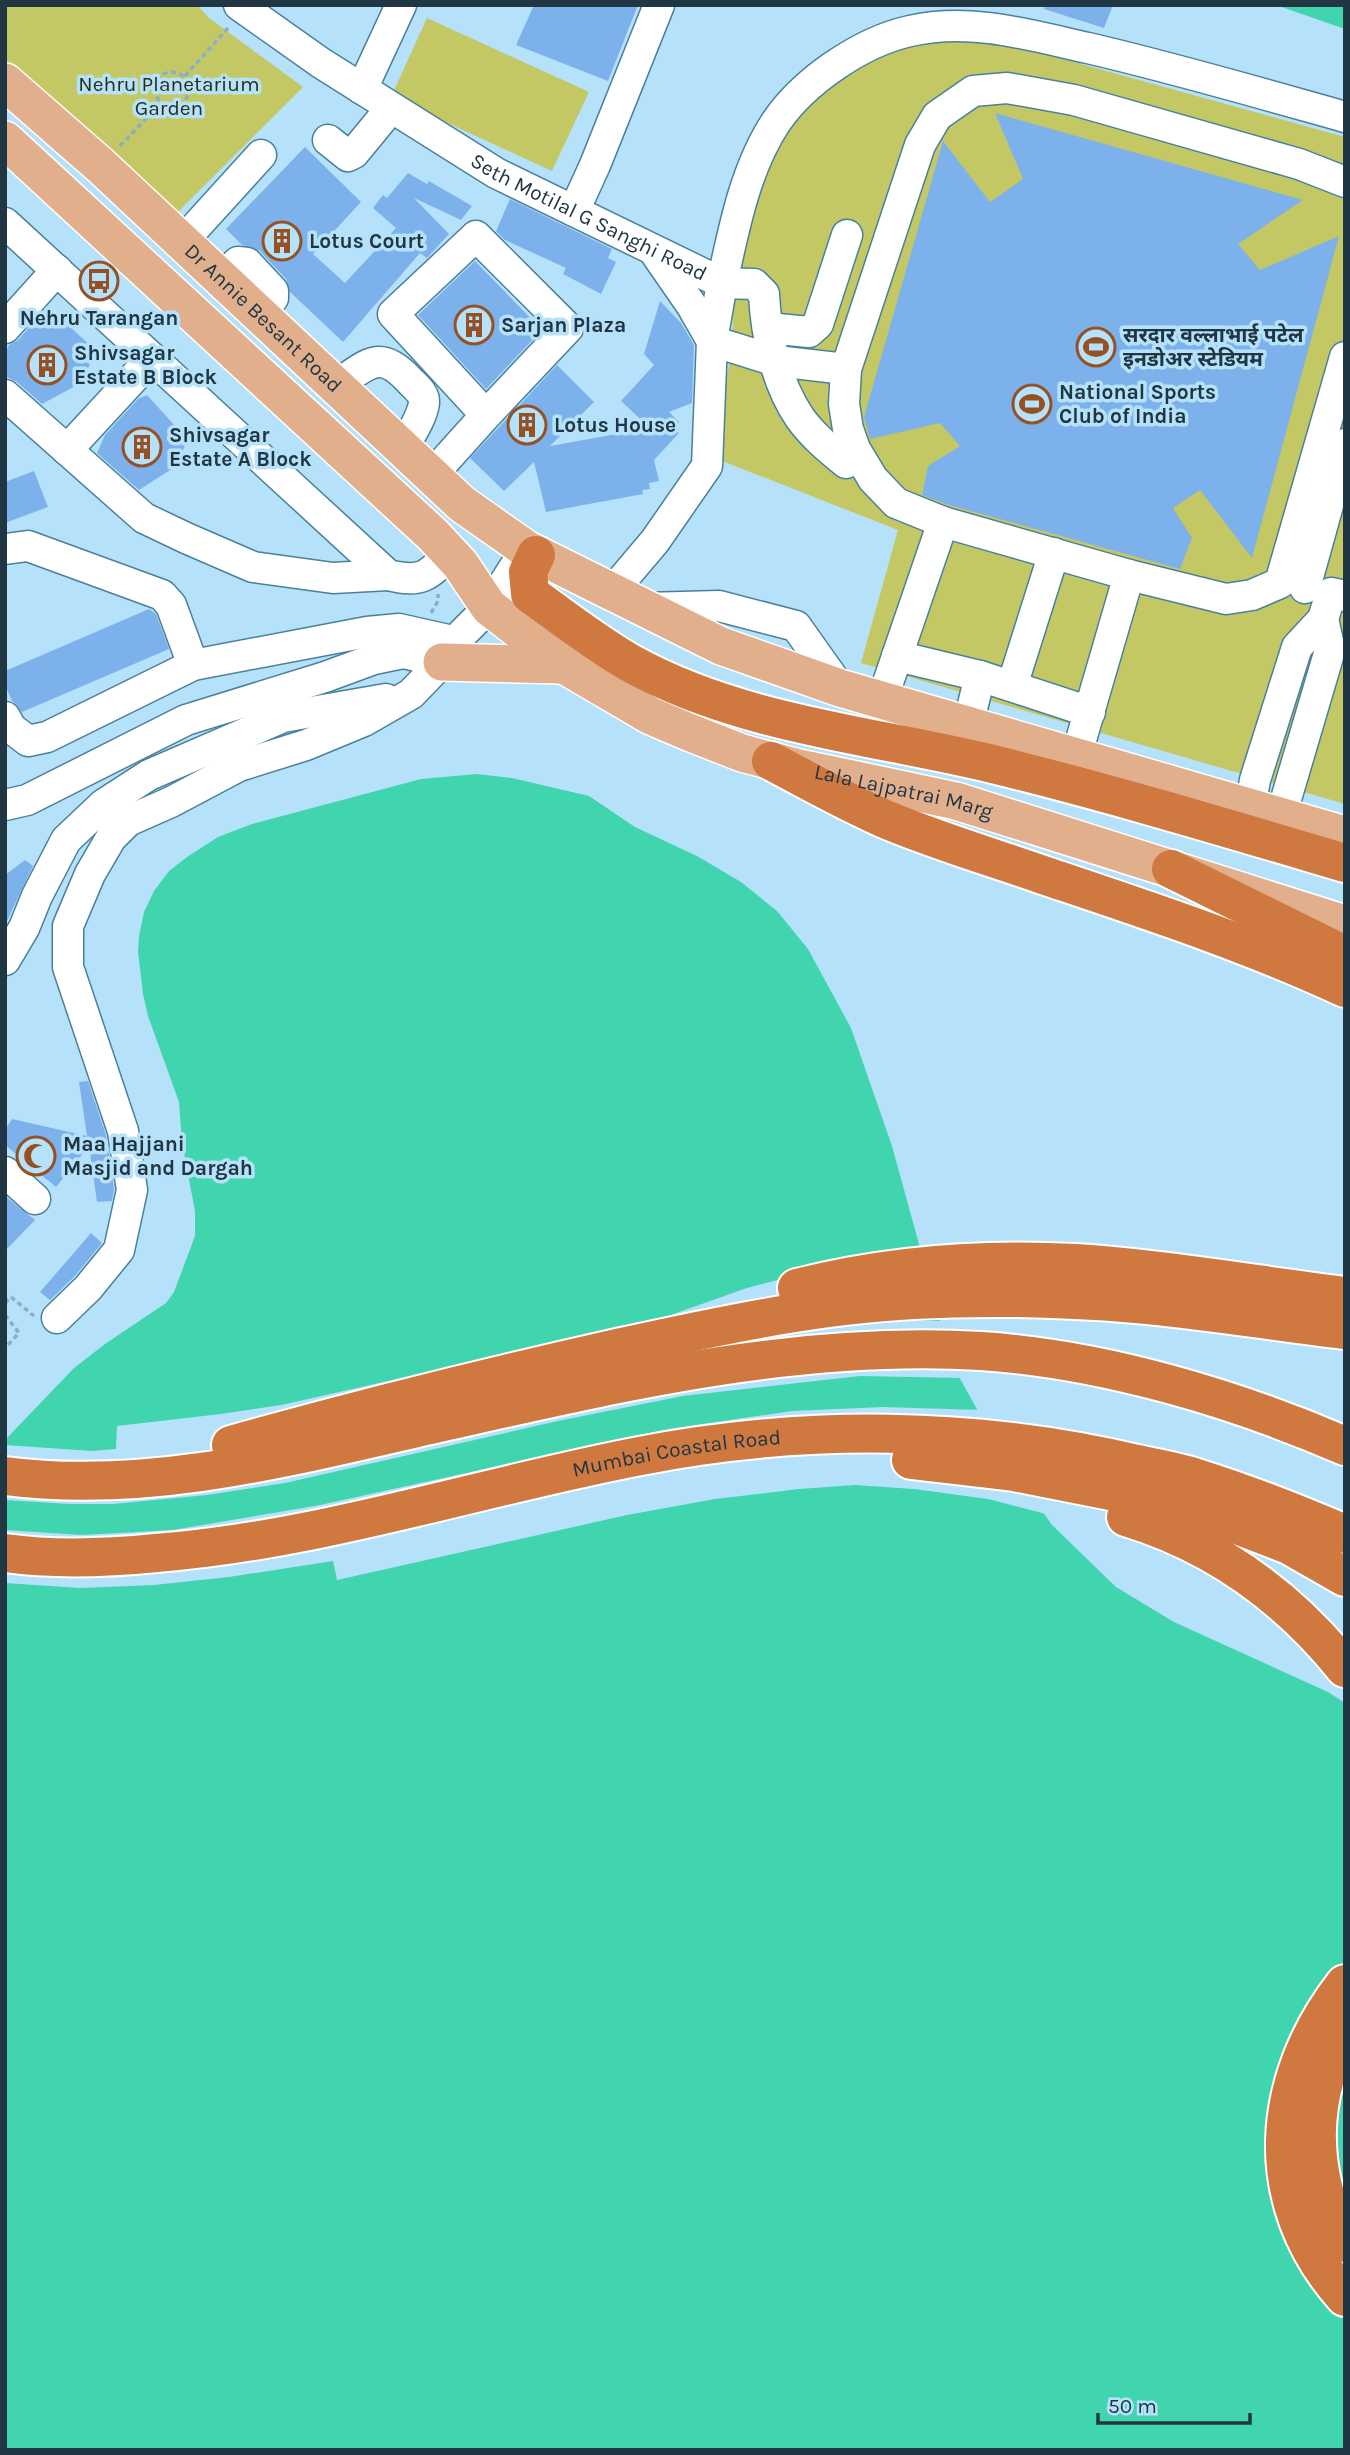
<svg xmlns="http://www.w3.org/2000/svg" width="1350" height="2455" font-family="Karla,'Noto Sans Devanagari',sans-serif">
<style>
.green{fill:#c3c865}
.water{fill:#41d5af}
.pier{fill:#b5e2fa}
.building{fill:#7db1ec}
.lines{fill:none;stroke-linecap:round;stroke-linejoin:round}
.minor-casing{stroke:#49809c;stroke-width:33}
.major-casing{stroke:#fff;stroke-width:40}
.highway-casing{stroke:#fff;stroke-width:42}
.path{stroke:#88afc3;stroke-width:3.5;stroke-dasharray:5 3.5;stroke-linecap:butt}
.minor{stroke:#fff;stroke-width:30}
.major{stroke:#e2af8d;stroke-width:37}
.highway{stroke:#cf7941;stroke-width:38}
.labels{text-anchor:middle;stroke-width:7;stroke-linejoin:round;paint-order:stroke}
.park-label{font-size:21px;fill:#2c2d15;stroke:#b5e2fa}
.street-label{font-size:21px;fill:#203743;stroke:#b5e2fa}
.poi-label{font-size:21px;font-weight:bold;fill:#203743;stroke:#b5e2fa;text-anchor:start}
</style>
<rect width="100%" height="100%" fill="#b5e2fa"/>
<path class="green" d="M5 5H197L209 18 303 87 172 218 5 62Z
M427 18 589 92 552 171 391 97Z
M983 37 1345 137V804L861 663 898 530 707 455 732 353 735 231 755 152 811 84 909 45Z"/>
<path class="water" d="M1276 5H1345V29Z
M477 774 512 778 589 796 635 827 697 856 741 882 777 911 808 949 851 1028 892 1146 952 1364 1000 1451 1052 1525 1116 1587 1174 1622 1328 1692 1345 1703V2450H5V1440L74 1368 105 1344 166 1303 174 1292 195 1236V1211L182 1143 179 1102 148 1016 143 994 138 952 139 936 144 912 154 891 169 871 187 857 218 837 252 824 421 779Z"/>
<path class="pier" d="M819 1269 838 1321H944L955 1362 964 1378 860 1376 683 1396 558 1421 285 1483 207 1495 113 1504H69L5 1500V1445L92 1451 116 1449 117 1426 221 1414 281 1405 651 1322 747 1288Z
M883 1407 981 1410 1003 1449 1050 1515 988 1499 914 1489 855 1485 799 1489 715 1499 627 1515 337 1580 333 1561 229 1577 154 1585 80 1588 5 1583V1530L82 1535 173 1530 320 1505 669 1429 792 1411Z"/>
<path class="building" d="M534 5H638L608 81 516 45Z
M1045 5H1113L1104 28 1044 9Z
M995 113 1303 200 1238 244 1260 270 1339 236 1252 558 1200 490 1173 508 1192 538 1180 569 949 505 922 495 928 466 960 446 940 423 870 439 864 417 943 141 990 202 1023 179Z
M305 147 361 202 313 254 345 283 396 228 373 208 383 195 387 198 408 173 427 184 429 181 472 206 461 220 414 198 449 234 427 258 420 253 343 342 290 292 286 279 260 251 242 245 226 229Z
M510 199 612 249 608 258 616 262 601 294 563 274 566 268 505 240 496 231Z
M475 261 542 330 486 389 418 315Z
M660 301 681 323 694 345 692 403 669 412 679 422 673 428 679 433 654 460 659 481 649 483 650 489 642 490 643 494 546 512 534 462 504 491 470 458 557 365 594 402 550 446 650 428 621 401 654 365 644 354Z
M51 309 95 350 83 382 42 404 17 382 5 376V354L9 345 18 340 42 313Z
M147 395 187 439 178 465 139 490 97 453 105 435 138 399Z
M34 471 48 507 5 523V482Z
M149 609 156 614 169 649 22 712 12 701 5 685V671Z
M25 860 33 866 5 925V875Z
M88 1081 106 1135 114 1189 112 1201 97 1202 89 1146 56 1187 5 1145V1130L12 1119 87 1136 79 1082Z
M5 1196 35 1220 5 1251Z
M91 1233 102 1243 75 1276 50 1300 40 1292Z"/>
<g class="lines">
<defs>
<g id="minor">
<path id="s1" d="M239 5 321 63 496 173 722 283 712 341 707 466 655 541 611 593"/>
<path d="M362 89 401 5"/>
<path d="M328 140 348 156 354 153 391 108"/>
<path d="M1345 182 1299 164 1074 100 1007 88 973 91 937 116 920 145 846 369 844 404 848 429 855 449 873 479 896 503 943 522 1129 575 1226 599 1252 595 1280 583 1345 357"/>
<path d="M574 211 595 165 659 5"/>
<path d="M5 223 388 575C421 583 428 577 450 553"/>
<path d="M182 242 261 155"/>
<path d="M656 254 692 306 712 341 776 361 846 369"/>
<path d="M221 278 238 262 247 263 273 291V298L259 314"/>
<path d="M5 328 57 270"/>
<path d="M768 328 809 332 818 324 847 235"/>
<path d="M336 385C368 365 379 347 410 381 416 387 425 394 424 403 422 418 410 435 403 448"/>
<path d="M5 395 144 518 186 538 253 567 333 578 388 575"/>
<path d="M67 450 152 358"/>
<path d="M846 463C829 449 813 436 800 418 776 383 766 335 764 294L754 284 722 283C734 228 745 169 776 122 804 81 861 42 910 31 970 17 1029 35 1088 48 1174 68 1260 93 1345 117"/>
<path d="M432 475 486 415 393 314 476 236 568 328 486 415"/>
<path d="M5 549 28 546 162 595 171 605 193 665"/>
<path d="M1305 588 1345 444"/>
<path d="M644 608 719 606 796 626 840 688"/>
<path d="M897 656 980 676 1090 712"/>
<path d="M1012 686 1054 553"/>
<path d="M882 700 943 522"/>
<path d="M5 717 11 728 28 741 47 737 193 665 367 632 399 629 457 642"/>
<path d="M968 725 980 676"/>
<path d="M1076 757 1129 575"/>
<path d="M5 805 27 800 186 720 325 677 374 659 403 653 442 662"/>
<path d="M1250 807 1255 780 1297 647 1323 619 1331 593 1345 596"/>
<path d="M1281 816 1330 650 1323 619"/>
<path d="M5 960 24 928 37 896 66 840 104 804 149 775 283 717 386 699"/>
<path d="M5 1172 35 1199"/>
<path d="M57 1318 88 1288 119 1250 132 1190 123 1131 68 967V926L90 874 111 838 128 821 171 802 239 766 306 745 364 721 411 694 442 662 463 633 489 607 526 549"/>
</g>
<g id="major">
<path id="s2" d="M5 82 101 166 462 504 526 549 721 646 840 688 1345 835"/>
<path id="s3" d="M5 140 433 535 460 564 489 607 564 665 651 716 691 733 742 753 795 767 956 801 1345 924"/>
<path d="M442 662 564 665"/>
</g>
<g id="highway">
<path d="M536 555 528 572 530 594C562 617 595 643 630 663 742 725 875 735 997 765 1114 794 1230 829 1345 863"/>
<path d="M771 761C809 781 846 802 885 819 937 841 992 857 1046 876 1147 910 1248 943 1345 988"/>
<path d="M1171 869 1345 955"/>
<path d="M797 1288C887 1265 983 1258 1076 1263 1166 1269 1256 1285 1345 1296"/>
<path d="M231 1445C359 1409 488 1377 617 1348 716 1327 813 1305 914 1300 988 1296 1063 1298 1136 1304 1206 1310 1275 1322 1345 1330"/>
<path d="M911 1460 1014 1472 1136 1496 1224 1520 1289 1545 1345 1577"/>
<path d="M5 1476C151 1495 297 1455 439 1423 617 1383 797 1340 981 1351 1103 1359 1234 1398 1345 1446"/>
<path d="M1126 1517C1215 1544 1287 1596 1345 1668"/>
<path id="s4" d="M5 1553C55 1560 106 1558 156 1553 321 1540 478 1487 640 1456 803 1424 976 1426 1137 1464 1157 1468 1178 1472 1197 1478 1248 1494 1296 1513 1345 1534"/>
<path d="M1345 1984C1270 2080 1260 2202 1345 2297"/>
<path d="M1345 2038C1338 2051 1329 2064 1325 2078 1309 2134 1317 2192 1345 2243"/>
</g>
</defs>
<use href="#minor" class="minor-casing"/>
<use href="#major" class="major-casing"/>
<use href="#highway" class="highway-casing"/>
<path class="path" d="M155 89a17 17 0 1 1 34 0a17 17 0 1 1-34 0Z
M185 76 229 27
M120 146 161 103
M431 613 438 601V594
M5 1303 11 1297 34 1316
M5 1315 19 1333 5 1348"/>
<use href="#minor" class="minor"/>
<use href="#major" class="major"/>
<use href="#highway" class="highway"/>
</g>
<defs>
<symbol id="building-ring" viewBox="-11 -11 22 22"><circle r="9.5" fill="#b5e2fa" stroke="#955123" stroke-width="1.5"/><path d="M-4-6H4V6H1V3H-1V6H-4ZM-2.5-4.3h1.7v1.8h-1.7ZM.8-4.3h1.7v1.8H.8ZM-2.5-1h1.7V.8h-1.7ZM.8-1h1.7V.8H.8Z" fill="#955123"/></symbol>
<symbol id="bus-ring" viewBox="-11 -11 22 22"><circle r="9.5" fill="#b5e2fa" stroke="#955123" stroke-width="1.5"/><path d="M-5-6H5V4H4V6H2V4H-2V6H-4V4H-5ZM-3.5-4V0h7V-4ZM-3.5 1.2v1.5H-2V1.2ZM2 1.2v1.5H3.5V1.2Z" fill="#955123"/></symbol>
<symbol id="stadium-ring" viewBox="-11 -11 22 22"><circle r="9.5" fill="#b5e2fa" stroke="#955123" stroke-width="1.5"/><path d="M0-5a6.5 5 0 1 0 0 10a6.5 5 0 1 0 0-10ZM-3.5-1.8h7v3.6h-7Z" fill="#955123"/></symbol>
<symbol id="mosque-ring" viewBox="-11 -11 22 22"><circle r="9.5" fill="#b5e2fa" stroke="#955123" stroke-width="1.5"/><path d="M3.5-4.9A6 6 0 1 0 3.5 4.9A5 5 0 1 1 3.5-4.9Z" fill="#955123"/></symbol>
</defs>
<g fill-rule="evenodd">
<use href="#building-ring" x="260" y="219" width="44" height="44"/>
<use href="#bus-ring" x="77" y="259" width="44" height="44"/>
<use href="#building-ring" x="452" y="303" width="44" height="44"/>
<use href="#stadium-ring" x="1074" y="325" width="44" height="44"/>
<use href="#building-ring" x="25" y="343" width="44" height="44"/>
<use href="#stadium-ring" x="1010" y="382" width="44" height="44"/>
<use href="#building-ring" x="505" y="403" width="44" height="44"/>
<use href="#building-ring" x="120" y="425" width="44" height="44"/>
<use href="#mosque-ring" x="14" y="1134" width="44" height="44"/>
</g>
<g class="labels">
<g class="park-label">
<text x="169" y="91">Nehru Planetarium<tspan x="169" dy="24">Garden</tspan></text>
</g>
<g class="street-label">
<text dy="7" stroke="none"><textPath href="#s1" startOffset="410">Seth Motilal G Sanghi Road</textPath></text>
<text dy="7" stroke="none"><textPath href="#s2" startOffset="350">Dr Annie Besant Road</textPath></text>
<text dy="7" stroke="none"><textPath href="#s3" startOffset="1134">Lala Lajpatrai Marg</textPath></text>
<text dy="7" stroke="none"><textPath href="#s4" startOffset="682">Mumbai Coastal Road</textPath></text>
</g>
<g class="poi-label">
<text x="309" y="248">Lotus Court</text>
<text x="99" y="325" text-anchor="middle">Nehru Tarangan</text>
<text x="501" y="332">Sarjan Plaza</text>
<text x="1123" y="342">सरदार वल्लाभाई पटेल<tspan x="1123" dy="24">इनडोअर स्टेडियम</tspan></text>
<text x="74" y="360">Shivsagar<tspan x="74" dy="24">Estate B Block</tspan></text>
<text x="1059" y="399">National Sports<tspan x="1059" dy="24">Club of India</tspan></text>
<text x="554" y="432">Lotus House</text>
<text x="169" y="442">Shivsagar<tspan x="169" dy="24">Estate A Block</tspan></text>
<text x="63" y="1151">Maa Hajjani<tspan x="63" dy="24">Masjid and Dargah</tspan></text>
</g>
</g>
<rect width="1350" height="2455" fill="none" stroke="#203743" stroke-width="14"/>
<path d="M1098 2413v10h152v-10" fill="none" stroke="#203743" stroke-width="3.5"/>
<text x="1108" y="2413" font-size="21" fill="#203743" stroke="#b5e2fa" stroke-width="5" paint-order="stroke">50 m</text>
</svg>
